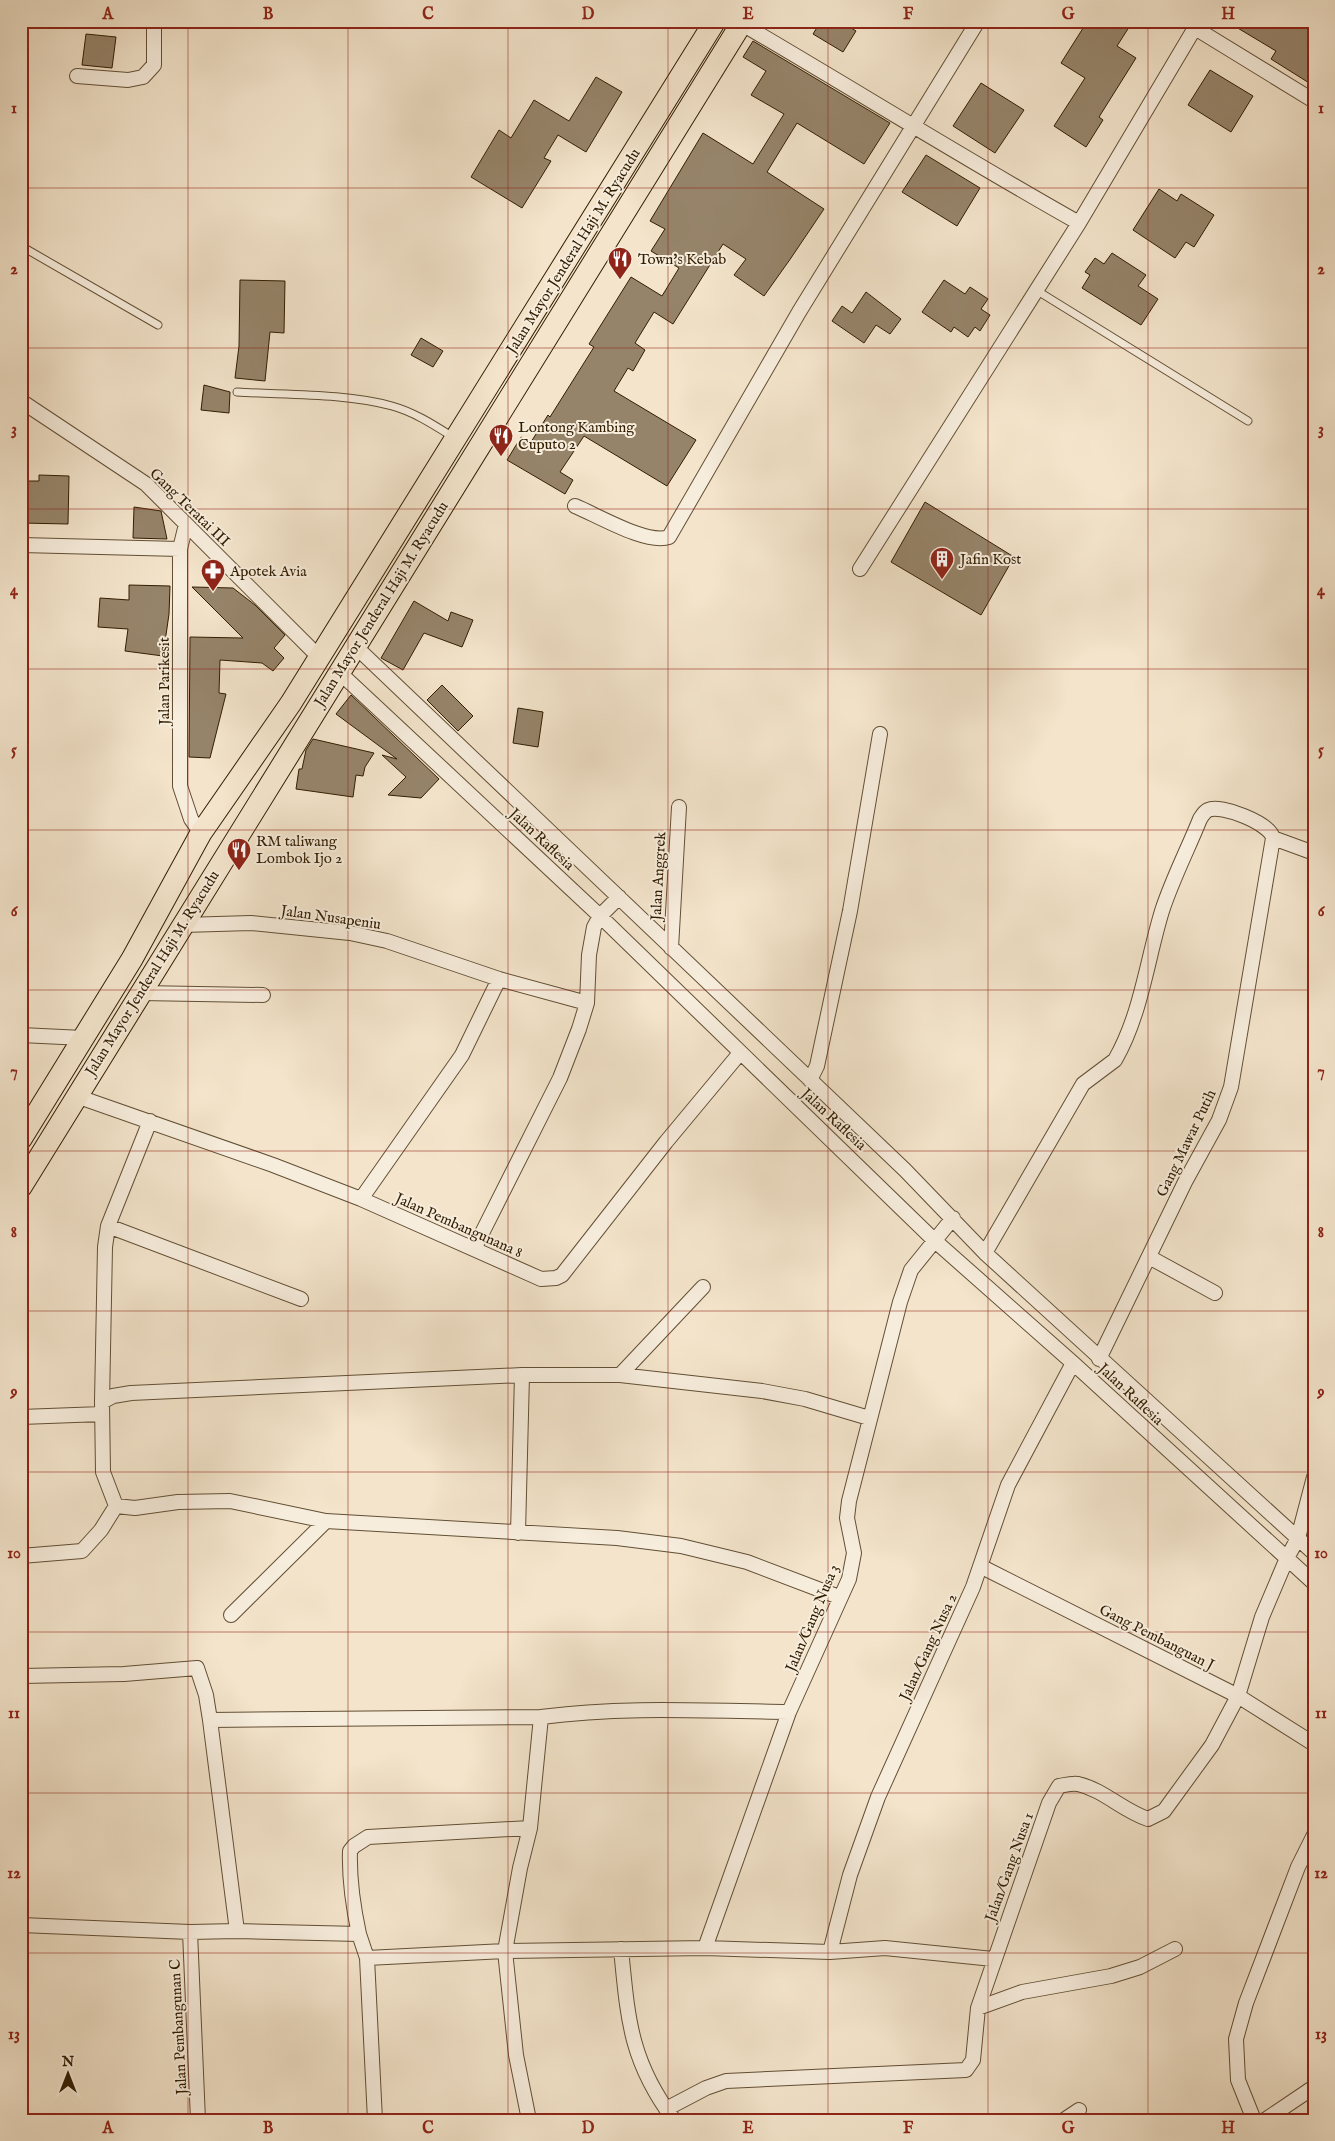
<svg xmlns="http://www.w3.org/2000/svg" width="1335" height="2141" font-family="'IM FELL English',serif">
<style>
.building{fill:#96846a;stroke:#321d01}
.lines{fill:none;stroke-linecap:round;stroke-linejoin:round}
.service-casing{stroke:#624f34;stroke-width:9}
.minor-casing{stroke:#624f34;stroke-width:16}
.primary-casing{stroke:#321d01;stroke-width:23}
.service{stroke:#f7eddd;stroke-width:7}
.minor{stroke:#f7eddd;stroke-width:14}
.primary{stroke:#f3e4cb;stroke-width:21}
.grid{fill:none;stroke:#8f2418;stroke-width:1;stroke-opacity:0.55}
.labels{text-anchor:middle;stroke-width:4;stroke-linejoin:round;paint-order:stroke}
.street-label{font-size:15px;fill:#321d01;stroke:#f7eddd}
.poi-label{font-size:15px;fill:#321d01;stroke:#f7eddd;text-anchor:start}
.neatline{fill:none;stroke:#8f2418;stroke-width:2}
.grid-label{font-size:16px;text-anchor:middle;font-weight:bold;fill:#8f2418}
</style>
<rect width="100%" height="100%" fill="#f3e4cb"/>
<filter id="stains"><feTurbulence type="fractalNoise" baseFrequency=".004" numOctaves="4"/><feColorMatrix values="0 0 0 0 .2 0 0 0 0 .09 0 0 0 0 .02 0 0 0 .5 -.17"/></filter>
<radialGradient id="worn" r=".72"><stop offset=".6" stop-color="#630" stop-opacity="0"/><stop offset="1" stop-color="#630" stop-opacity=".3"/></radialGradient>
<path class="building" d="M821 21H840L856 31 843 52 813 34Z
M1093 21H1133L1117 46 1136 58 1099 117 1103 120 1086 147 1054 126 1085 78 1061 63 1085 25 1089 28Z
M1226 21H1314V86L1271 59 1276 51Z
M86 34 116 37 112 68 82 65Z
M753 41 890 123 864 164 797 123 767 172 824 209 791 258 764 296 734 275 746 259 723 244 673 324 654 312 635 343 645 350 633 371 628 368 614 391 696 440 667 486 584 436 560 472 573 480 565 494 507 460 521 437 531 442 548 415 550 417 594 347 589 344 631 277 662 296 679 268 651 251 665 229 650 221 703 133 753 164 784 114 751 95 766 71 743 57Z
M1210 70 1253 96 1231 132 1188 105Z
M596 77 622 92 586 152 558 135 544 158 551 161 522 208 471 177 499 130 511 138 534 100 569 121Z
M981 83 1024 110 995 153 953 126Z
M926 155 980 188 957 226 902 192Z
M1159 189 1177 201 1181 194 1214 215 1194 247 1186 242 1175 258 1133 230Z
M1112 253 1146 275 1138 286 1158 299 1141 325 1082 288 1090 275 1085 272 1095 258 1104 264Z
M240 280 285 281 284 333 270 332 265 381 235 378 239 346Z
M944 280 965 294 970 287 988 299 981 309 990 315 980 331 975 327 968 337 954 327 951 332 922 312Z
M866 292 901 319 890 334 876 325 864 343 832 321 842 306 852 313Z
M421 338 443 351 433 367 411 355Z
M204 385 230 392 229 413 201 410Z
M39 475 69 476 68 524 21 523V481H39Z
M925 502 1014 557 981 615 891 562Z
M134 507 161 511 167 539 133 538Z
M129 585 170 586 169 614 163 656 125 651 128 629 98 627 100 598 129 600Z
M192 587 233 588 255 605 285 635 274 648 284 658 273 671 262 663 220 660 219 693 226 694 210 758 189 757 190 637 243 638Z
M414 601 448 621 451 612 473 620 462 647 424 633 403 670 381 658Z
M442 685 473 716 458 731 427 700Z
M351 695 439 779 421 798 388 795 406 777 382 755 397 759 336 714Z
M518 708 543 712 538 747 513 743Z
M313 739 374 753 365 767 363 776 356 775 353 797 296 789 299 769H302L306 750Z"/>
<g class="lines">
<defs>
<path id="service" d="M21 246 158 325
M1036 290 1248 421
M237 392C285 395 346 393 392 406 414 412 434 425 453 437"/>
<path id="minor" d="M742 24C855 90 965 159 1079 223
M1195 28 1314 101
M77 76 128 80 143 77 154 65V21
M21 401 146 484 319 657
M575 506C597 515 647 545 669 537L799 312 978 21
M186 524 180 549V786L191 819 201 833
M21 545 180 549
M860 569 1079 223 1199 21
M355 646 905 1170 985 1253 1314 1553
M339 672 600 916 934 1240 1073 1363 1314 1583
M183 925 251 923 350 933 387 941 499 979 587 1003
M671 948 679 807
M140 993 263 995
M21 1035 83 1038
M810 1080 817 1066 850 911 880 734
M76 1096 273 1165 361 1199 541 1279 556 1278 562 1275 666 1142 740 1053
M361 1199 462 1055 499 979
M108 1226 301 1299
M474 1249 560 1078 579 1029 587 1003 589 955 594 927 600 916 619 897
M985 1253 1083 1084 1115 1060C1141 1015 1147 960 1162 911 1172 880 1188 849 1200 819 1202 816 1204 812 1208 810 1221 804 1270 823 1273 838L1314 853
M1149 1257 1215 1293
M1099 1359 1185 1182 1219 1120 1231 1087 1273 838
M620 1375 703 1287
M102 1402 113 1396 131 1393 522 1375H620L762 1391 805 1399 869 1418
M21 1417 102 1414
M116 1506 103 1472 102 1402 105 1247 108 1226 150 1121
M518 1533 522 1375
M21 1556 82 1551 101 1530 116 1506 135 1508 178 1502 230 1501 326 1521 617 1538 681 1546 747 1562 839 1597
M982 1567 1238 1696 1314 1744
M231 1615 326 1521
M21 1676 124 1674 197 1668 206 1695 210 1720 237 1931
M541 1717C623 1706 707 1711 789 1712
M210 1720 541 1717 530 1828 520 1868 505 1951 516 2055 529 2120
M21 1925 190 1932 237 1931 359 1934 367 1958 505 1951 705 1948 830 1952 885 1948 993 1959
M190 1932 198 2120
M359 1934C353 1906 349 1880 350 1851L354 1846 368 1837 530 1828
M705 1948 789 1712 849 1579 854 1553 847 1518 849 1501 900 1302 911 1270 953 1218
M621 1949C628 2020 630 2061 674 2120
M830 1952 850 1875 878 1797 973 1587 1008 1485 1073 1363
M367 1958 375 2120
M978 2008 1022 1992 1111 1976 1140 1967 1175 1949
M666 2109 706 2088 726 2081 966 2070 973 2060 978 2008 1049 1803 1059 1786C1065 1785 1072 1783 1078 1784 1104 1790 1123 1811 1148 1819L1164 1811 1212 1745 1238 1696 1262 1617 1287 1558 1298 1538 1314 1477
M1064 2120 1079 2110
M1254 2120 1238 2080 1236 2039 1246 2003 1298 1867 1314 1835
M1265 2120 1314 2087"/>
<path id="primary" d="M21 1139 132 959 201 833 291 703 715 21
M21 1187 743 21"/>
</defs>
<use href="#service" class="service-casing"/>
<use href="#minor" class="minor-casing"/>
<use href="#primary" class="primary-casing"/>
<use href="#service" class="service"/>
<use href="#minor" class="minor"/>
<use href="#primary" class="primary"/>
</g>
<path class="grid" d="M188 21V2120M348 21V2120M508 21V2120M668 21V2120M828 21V2120M988 21V2120M1148 21V2120M21 188H1314M21 348H1314M21 509H1314M21 669H1314M21 830H1314M21 990H1314M21 1151H1314M21 1311H1314M21 1472H1314M21 1632H1314M21 1793H1314M21 1953H1314"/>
<defs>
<symbol id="restaurant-pin" viewBox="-11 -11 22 30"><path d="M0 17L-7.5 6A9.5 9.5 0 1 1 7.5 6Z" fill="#8f2418" stroke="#f7eddd"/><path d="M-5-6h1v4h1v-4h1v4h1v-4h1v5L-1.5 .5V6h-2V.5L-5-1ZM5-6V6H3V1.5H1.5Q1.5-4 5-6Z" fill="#fff"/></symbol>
<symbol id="building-pin" viewBox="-11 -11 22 30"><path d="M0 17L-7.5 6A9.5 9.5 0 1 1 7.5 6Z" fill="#8f2418" stroke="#f7eddd"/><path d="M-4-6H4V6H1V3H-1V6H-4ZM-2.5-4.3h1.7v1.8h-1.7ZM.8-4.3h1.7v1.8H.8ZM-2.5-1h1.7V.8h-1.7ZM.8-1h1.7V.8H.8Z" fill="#fff"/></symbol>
<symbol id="pharmacy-pin" viewBox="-11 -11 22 30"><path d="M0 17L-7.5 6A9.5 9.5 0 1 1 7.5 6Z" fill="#8f2418" stroke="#f7eddd"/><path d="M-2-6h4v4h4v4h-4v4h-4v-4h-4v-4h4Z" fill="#fff"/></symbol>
</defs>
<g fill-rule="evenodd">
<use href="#restaurant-pin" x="606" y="245" width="28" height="38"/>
<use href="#restaurant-pin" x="487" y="422" width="28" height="38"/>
<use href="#building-pin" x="928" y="545" width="28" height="38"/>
<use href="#pharmacy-pin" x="199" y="557" width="28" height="38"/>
<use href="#restaurant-pin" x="225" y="836" width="28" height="38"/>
</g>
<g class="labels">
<g class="street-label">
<text transform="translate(573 251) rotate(-58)" y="5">Jalan Mayor Jenderal Haji M. Ryacudu</text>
<text transform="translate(190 507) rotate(44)" y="5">Gang Teratai III</text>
<text transform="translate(381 604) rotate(-58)" y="5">Jalan Mayor Jenderal Haji M. Ryacudu</text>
<text transform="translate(164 681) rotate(-90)" y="5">Jalan Parikesit</text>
<text transform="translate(542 839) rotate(43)" y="5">Jalan Raflesia</text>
<text transform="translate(658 876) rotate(-87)" y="5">Jalan Anggrek</text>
<text transform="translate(331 917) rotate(8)" y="5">Jalan Nusapeniu</text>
<text transform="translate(152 973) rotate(-58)" y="5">Jalan Mayor Jenderal Haji M. Ryacudu</text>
<text transform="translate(834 1119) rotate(43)" y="5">Jalan Raflesia</text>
<text transform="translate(1186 1143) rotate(-64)" y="5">Gang Mawar Putih</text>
<text transform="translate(459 1225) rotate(24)" y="5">Jalan Pembangunana 8</text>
<text transform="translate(1131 1394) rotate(43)" y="5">Jalan Raflesia</text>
<text transform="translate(812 1618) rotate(-67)" y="5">Jalan/Gang Nusa 3</text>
<text transform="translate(1157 1637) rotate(27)" y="5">Gang Pembanguan J</text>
<text transform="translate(928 1647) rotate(-65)" y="5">Jalan/Gang Nusa 2</text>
<text transform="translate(1009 1867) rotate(-70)" y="5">Jalan/Gang Nusa 1</text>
<text transform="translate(178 2027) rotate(-93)" y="5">Jalan Pembangunan C</text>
</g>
<g class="poi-label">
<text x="638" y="264">Town's Kebab</text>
<text x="518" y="432">Lontong Kambing<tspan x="518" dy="17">Cuputo 2</tspan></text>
<text x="960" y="564">Jafin Kost</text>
<text x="230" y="576">Apotek Avia</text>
<text x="256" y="846">RM taliwang<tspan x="256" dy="17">Lombok Ijo 2</tspan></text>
</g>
</g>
<rect width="1335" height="2141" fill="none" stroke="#f3e4cb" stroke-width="55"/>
<g transform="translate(68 2074)" stroke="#f7eddd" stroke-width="4" paint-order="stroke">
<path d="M0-4L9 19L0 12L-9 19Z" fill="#321d01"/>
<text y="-8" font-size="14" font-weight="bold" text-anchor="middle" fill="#321d01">N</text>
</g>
<rect x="28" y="28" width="1280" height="2086" class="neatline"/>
<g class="grid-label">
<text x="108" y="19">A</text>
<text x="268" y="19">B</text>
<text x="428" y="19">C</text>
<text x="588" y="19">D</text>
<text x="748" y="19">E</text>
<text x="908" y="19">F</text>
<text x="1068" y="19">G</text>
<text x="1228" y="19">H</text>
<text x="14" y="113">1</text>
<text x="1321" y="113">1</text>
<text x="14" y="274">2</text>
<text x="1321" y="274">2</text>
<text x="14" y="434">3</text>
<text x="1321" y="434">3</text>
<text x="14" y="595">4</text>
<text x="1321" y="595">4</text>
<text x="14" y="755">5</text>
<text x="1321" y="755">5</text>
<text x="14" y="916">6</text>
<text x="1321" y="916">6</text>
<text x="14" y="1076">7</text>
<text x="1321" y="1076">7</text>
<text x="14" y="1237">8</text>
<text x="1321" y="1237">8</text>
<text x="14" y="1397">9</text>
<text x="1321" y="1397">9</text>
<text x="14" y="1558">10</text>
<text x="1321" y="1558">10</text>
<text x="14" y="1718">11</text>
<text x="1321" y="1718">11</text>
<text x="14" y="1878">12</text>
<text x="1321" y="1878">12</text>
<text x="14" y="2039">13</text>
<text x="1321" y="2039">13</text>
<text x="108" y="2133">A</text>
<text x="268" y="2133">B</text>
<text x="428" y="2133">C</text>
<text x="588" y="2133">D</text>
<text x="748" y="2133">E</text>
<text x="908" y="2133">F</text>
<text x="1068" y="2133">G</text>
<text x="1228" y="2133">H</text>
</g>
<rect width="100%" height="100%" filter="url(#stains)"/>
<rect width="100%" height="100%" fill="url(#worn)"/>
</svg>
